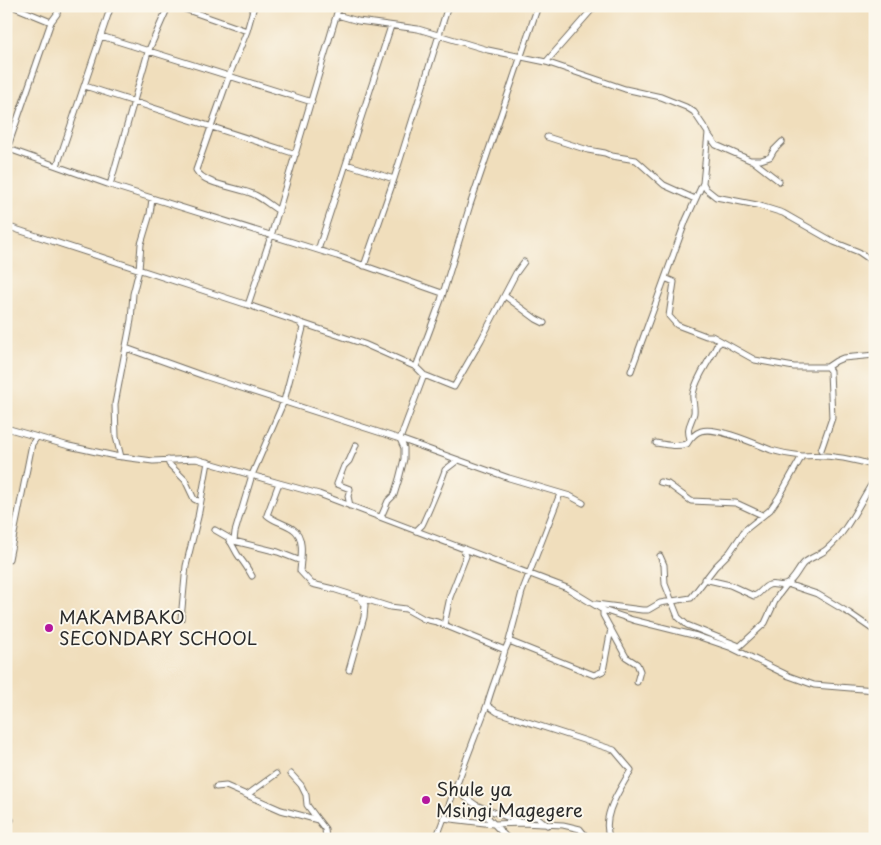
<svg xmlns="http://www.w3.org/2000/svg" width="881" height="845" font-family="'Playpen Sans',sans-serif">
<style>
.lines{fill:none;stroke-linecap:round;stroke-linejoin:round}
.minor-casing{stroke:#706a5e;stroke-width:7}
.minor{stroke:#fff;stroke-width:5}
.poi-dot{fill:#b5179e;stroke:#fbf7ec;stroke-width:2}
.labels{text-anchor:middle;stroke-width:4;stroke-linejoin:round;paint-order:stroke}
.poi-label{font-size:18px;fill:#2b2b2b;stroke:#fbf7ec;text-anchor:start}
</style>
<rect width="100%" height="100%" fill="#fbf7ec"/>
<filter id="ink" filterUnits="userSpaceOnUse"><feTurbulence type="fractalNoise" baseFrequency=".02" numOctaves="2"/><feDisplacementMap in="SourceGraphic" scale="10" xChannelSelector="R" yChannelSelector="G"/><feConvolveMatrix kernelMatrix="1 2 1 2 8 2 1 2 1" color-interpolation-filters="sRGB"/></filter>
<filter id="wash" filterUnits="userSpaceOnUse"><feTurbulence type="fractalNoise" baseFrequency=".0096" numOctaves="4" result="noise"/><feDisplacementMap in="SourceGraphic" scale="20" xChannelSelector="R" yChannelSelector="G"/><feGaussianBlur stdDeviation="1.12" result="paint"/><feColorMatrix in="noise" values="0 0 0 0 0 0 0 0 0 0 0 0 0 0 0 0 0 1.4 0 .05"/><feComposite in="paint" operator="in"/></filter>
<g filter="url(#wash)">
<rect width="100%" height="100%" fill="#f0debc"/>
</g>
<g filter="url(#ink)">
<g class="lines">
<defs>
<path id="minor" d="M176 6 247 31
M254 6 247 31 229 76 196 170C205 186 240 187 255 195 263 199 271 206 279 211
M337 15 358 21 418 29 488 50 546 62 625 89 661 97 686 107 694 112 708 133 703 183 706 189 716 197 757 205 783 213 834 242 859 252 875 263
M51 22 57 14 59 6
M101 36 312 102
M546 62 595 6
M85 86 296 154
M708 134 716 145 750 160H761L770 157 774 150 782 142
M547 137 588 150 605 153 612 156 636 160 664 185 695 199
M6 148 110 185 337 256 442 293
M7 149 51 22 12 6
M753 161 779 181
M346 164 394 179
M57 166 111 6
M110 185 148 52 167 9 170 6
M6 226 248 305 271 236 339 6
M318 250 391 26
M364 266 394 179 448 6
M665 278 674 282 669 316 677 325 706 336H712L755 360 794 367H827L836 361 843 358 875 355
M505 296 536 319 544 323
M248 305 364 344 416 367 424 375 454 387 481 340 516 273 524 262
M126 348 204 376 400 439 509 478 570 496 583 503
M416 367 441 300 470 205 538 6
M631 371 686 220 703 183
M6 428 69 446 115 456 153 461 196 459 279 483 267 515C275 522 284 523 293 529 305 536 301 559 300 571L312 584 333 589 390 607 406 609 424 619 437 622 505 650C500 669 492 686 487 705L497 712 614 750 631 770C620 790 600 816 610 839
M690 439C686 427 691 424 694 413 695 406 692 400 693 394 696 377 710 361 717 345L721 342
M656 443C667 445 676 447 687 444 690 439 695 433 701 431 716 426 756 444 771 450 781 453 792 455 802 456
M821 450 832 418 830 371 827 367
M121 457 116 437 115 404 131 320 133 294 139 270 141 244 150 214 152 199
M168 460 169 464 185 480 194 499 200 502
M660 482 668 484 691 501 736 503 762 515
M279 483 319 494 567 588 603 610 633 620 697 636 732 648 789 676 814 685 875 690
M350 506 348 496 350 489 337 484 344 466 349 461 356 445
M381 517 388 501 394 495 399 479 404 459V448L400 439 424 375
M215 530 234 541 278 552 301 561
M416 531C418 529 420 527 422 525 424 522 444 475 445 470L458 460
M229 540C234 546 235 552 240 558 245 564 248 569 252 576
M234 541 235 532 252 475 284 401 303 328 299 322
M660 556 664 565 665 584 678 617 687 625 737 645
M6 561 9 559 32 444 37 437
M704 579 730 585 754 596C761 594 762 587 769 585 775 583 780 588 787 584 795 579 798 569 804 563 811 557 820 555 827 549 849 530 859 502 875 479
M596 604 642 610H648L660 603 691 598 715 567 730 552 745 530 770 510 779 497 802 456C827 454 850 458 875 466
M603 610V615L626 657 637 664 640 671 637 682
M181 619 186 566 198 517 208 462
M444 625 450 597 466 556 463 548
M509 641 594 675 603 671 611 629
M732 648 740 646 765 623 777 597 787 584 817 594 849 613 875 631
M505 650 509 641 522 592 560 494
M349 670 364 617 365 605 359 597
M291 774 301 785 306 795 307 805 318 820
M216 787 226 786 281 810 318 820 325 829 326 839
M455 790 476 805 522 823 563 825 580 829 588 839
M247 795 276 774
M477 806 508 839
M6 818 11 820
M443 818 493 824 522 823 527 818 537 817 547 825
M436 839 487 705"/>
</defs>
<use href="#minor" class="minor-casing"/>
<use href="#minor" class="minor"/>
</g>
</g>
<g class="poi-dot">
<circle cx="49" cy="628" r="5"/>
<circle cx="426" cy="800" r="5"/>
</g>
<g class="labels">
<g class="poi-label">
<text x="59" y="624">MAKAMBAKO<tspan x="59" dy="21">SECONDARY SCHOOL</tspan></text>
<text x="436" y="796">Shule ya<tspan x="436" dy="21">Msingi Magegere</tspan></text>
</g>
</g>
<rect width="881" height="845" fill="none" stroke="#fbf7ec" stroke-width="25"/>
</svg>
